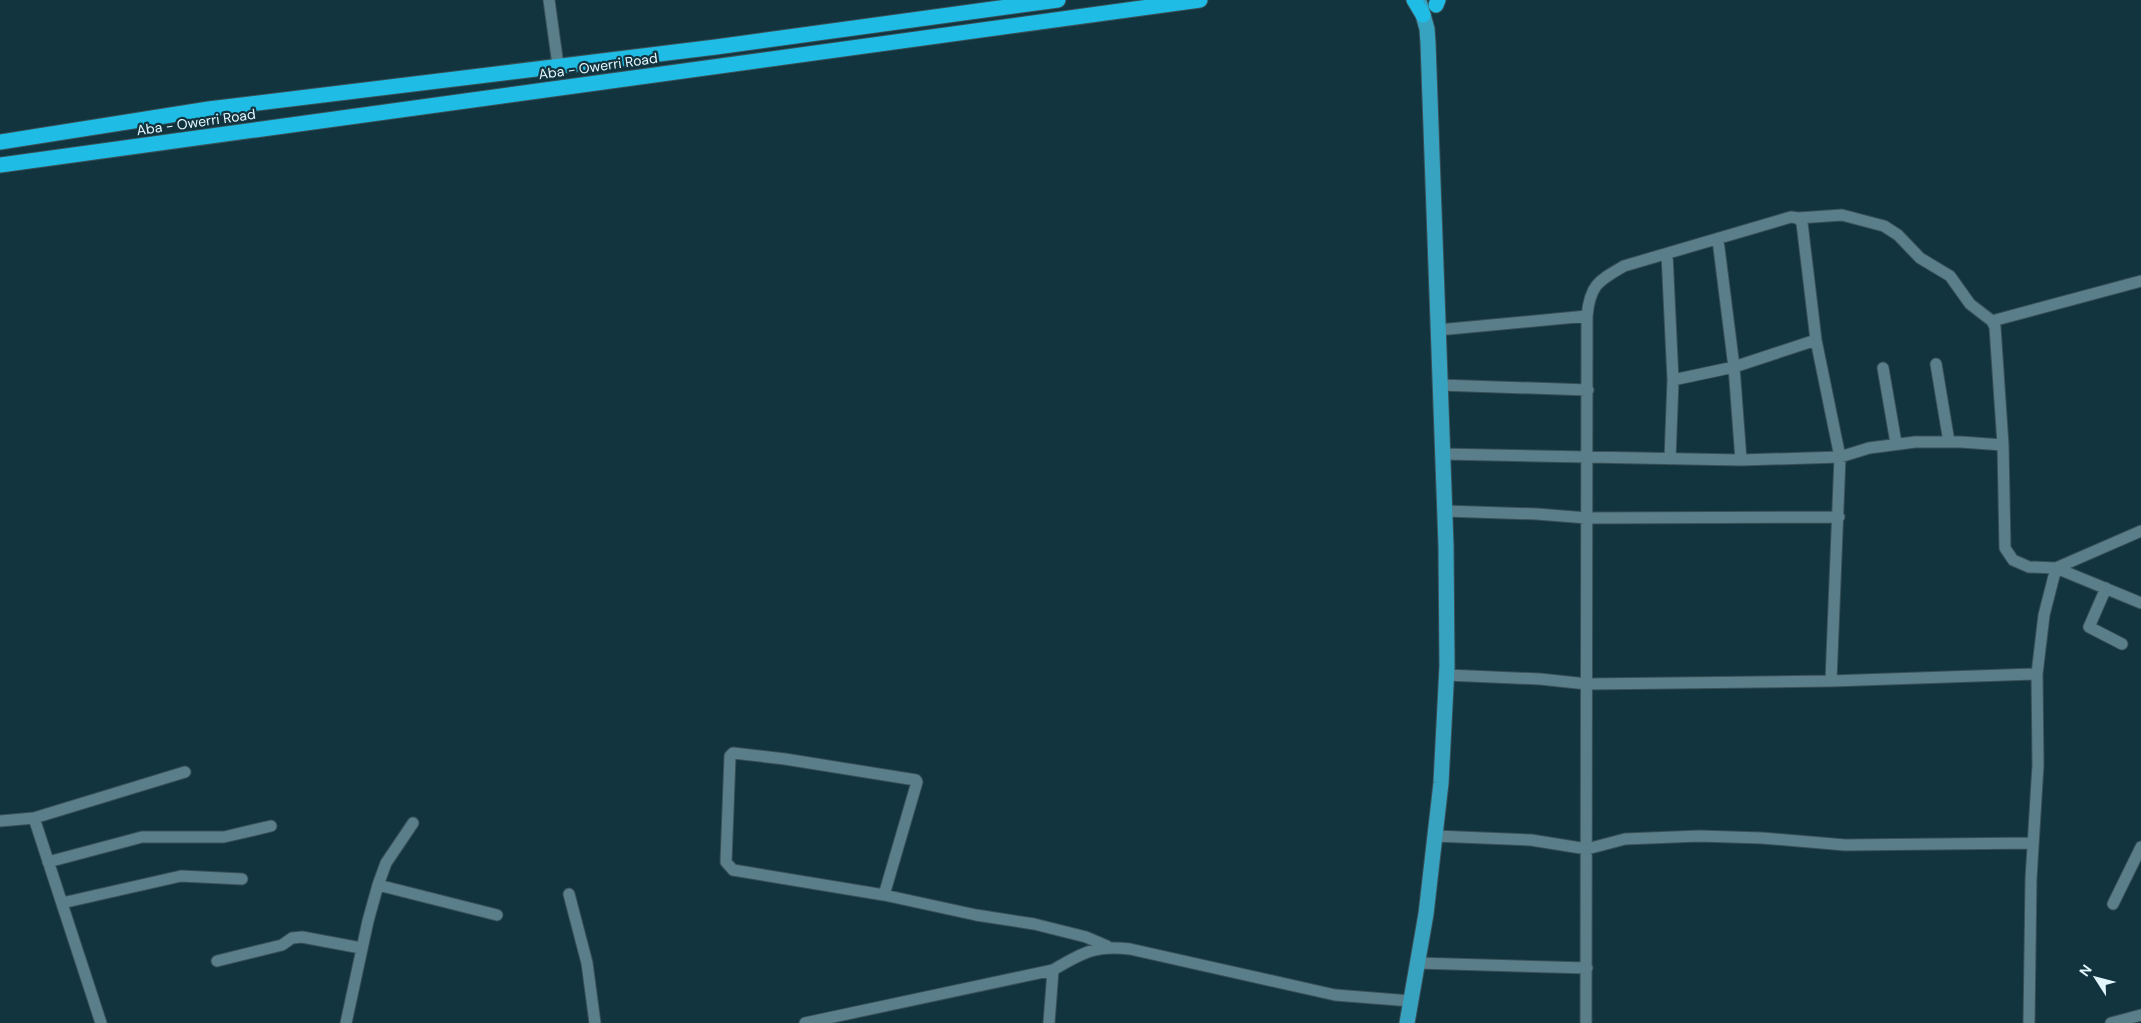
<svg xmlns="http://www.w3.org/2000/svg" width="2141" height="1023" font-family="'DM Sans',sans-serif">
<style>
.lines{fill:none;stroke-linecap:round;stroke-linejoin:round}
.minor-casing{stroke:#385057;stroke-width:13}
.major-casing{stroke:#385057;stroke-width:17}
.highway-casing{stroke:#385057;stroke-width:17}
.minor{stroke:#5a7e8a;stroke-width:11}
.major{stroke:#37a3c1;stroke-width:15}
.highway{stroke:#1fbce5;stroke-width:15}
.labels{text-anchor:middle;stroke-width:4.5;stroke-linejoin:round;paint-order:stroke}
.street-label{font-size:14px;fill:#e3f6fd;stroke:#11343f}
</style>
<rect width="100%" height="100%" fill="#11343f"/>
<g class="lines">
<defs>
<path id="minor" d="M549 0 558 65
M1798 218 1842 215 1884 226 1898 235 1920 258 1950 276 1970 304 1992 321 1995 327 2003 445 2005 548 2013 560 2029 567 2056 568 2141 531
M1718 240 1734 367 1741 460
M1667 254 1673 380 1670 459
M1992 321 2141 281
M1438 330 1587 316 1586 1023
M1936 364 1949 442
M1883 368 1896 443
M1673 380 1734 367 1816 340
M1440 385 1588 390
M1442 454 1741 460 1840 457 1869 448 1915 442H1961L2003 445
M1445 511 1537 514 1587 518 1839 517
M2106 588 2089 627 2122 644
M1447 675 1540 679 1587 684 1831 681 1840 457 1816 340 1802 223 1798 218 1791 217 1624 266C1598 281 1590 285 1587 316
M1831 681 2037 674
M34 818 185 772
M0 821 34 818 101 1023
M1435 836 1531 840 1587 849 1625 839 1699 836 1762 838 1845 845 2033 843
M48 862 142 837H224L271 826
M378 885 497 915
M569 894 587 963 595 1023
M884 895 917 782 916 780 785 759 733 753 730 756 726 862 733 870 884 895 976 915 1034 924 1086 937 1107 946
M62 903 181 876 242 879
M2113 904 2141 847
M217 961 282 945 292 938 302 937 361 948
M1417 963 1587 968
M346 1023 368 921 378 885 386 863 413 823
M805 1023 1053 970C1082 953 1094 945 1130 949L1335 995 1411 1001
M1049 1023 1053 970
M2029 1023 2031 879 2038 765 2037 674 2044 615 2056 568 2141 603
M2111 1023 2141 1015"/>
<path id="major" d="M1407 1023 1426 914 1441 783 1447 666 1446 546 1428 43 1427 29 1420 4"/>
<path id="highway" d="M1414 0 1423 15
M1436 5 1438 0
M0 142 209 109 716 47 1058 0
M0 165 1200 0"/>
</defs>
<use href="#minor" class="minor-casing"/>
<use href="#major" class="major-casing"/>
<use href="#highway" class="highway-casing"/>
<use href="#minor" class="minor"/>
<use href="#major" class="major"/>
<use href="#highway" class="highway"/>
</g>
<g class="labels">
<g class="street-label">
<text transform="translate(598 66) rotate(-8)" y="5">Aba - Owerri Road</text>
<text transform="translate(196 122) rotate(-8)" y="5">Aba - Owerri Road</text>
</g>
</g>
<g transform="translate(2096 978) rotate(306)" stroke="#11343f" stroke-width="4" paint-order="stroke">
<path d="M0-4L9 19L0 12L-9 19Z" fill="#e3f6fd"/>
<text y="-8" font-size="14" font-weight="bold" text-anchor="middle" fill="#e3f6fd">N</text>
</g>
</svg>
